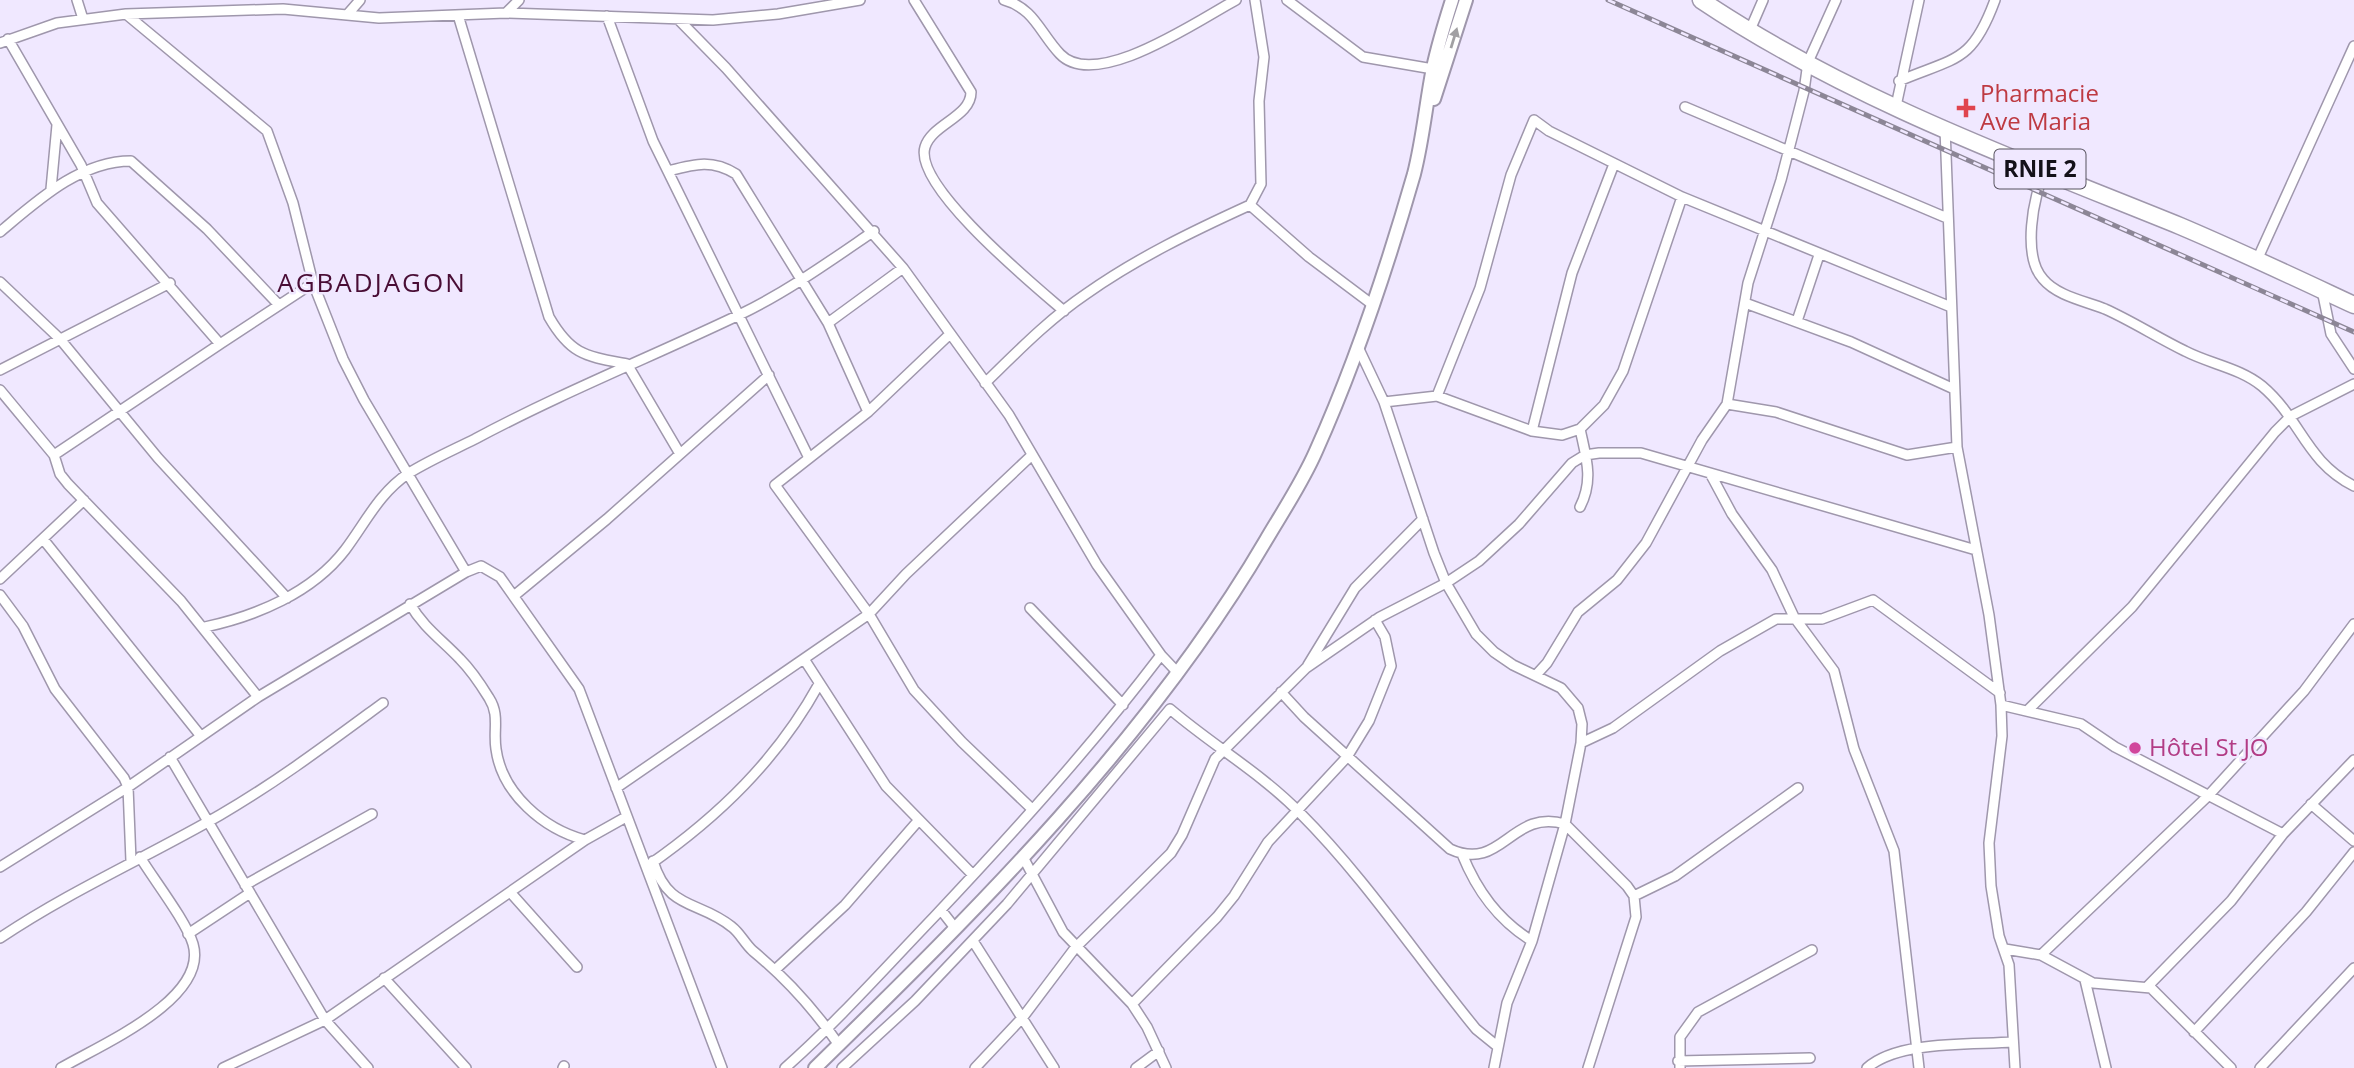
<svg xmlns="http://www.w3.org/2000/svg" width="2354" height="1068" font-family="'Open Sans',sans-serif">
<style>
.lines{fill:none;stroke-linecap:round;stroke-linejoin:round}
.street-casing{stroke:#9f97ac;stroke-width:12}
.secondary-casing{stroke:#9f97ac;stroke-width:16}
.highway-casing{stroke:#9f97ac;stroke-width:19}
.street{stroke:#fff;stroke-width:9}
.secondary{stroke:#fff;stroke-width:12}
.highway{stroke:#fff;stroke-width:16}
.rail-casing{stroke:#8c8696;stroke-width:5}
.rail{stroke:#f0e8ff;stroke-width:2.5;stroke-dasharray:8;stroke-linecap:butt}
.oneway{fill:#a1a0a3}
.health-dot{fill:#e0444e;stroke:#f0e8ff;stroke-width:2.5}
.hotel-dot{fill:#d1479c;stroke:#f0e8ff;stroke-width:2.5}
.labels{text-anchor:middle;stroke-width:5;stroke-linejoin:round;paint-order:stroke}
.shield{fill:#f0e8ff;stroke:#56525e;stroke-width:2}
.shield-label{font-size:23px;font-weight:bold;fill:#141119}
.health-label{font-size:24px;fill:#be3a42;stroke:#f0e8ff;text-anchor:start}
.hotel-label{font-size:24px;fill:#b23c85;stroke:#f0e8ff;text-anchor:start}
.neighbourhood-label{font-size:26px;letter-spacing:2px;fill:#490d35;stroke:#f0e8ff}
</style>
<rect width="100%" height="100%" fill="#f0e8ff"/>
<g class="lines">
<defs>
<path id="street" d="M77 0 83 19
M914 0 971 92C971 117 932 124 925 147 913 186 1034 285 1064 311
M1004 0C1034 8 1040 33 1060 54 1096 92 1200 19 1236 0
M1287 0 1363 57 1433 69
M506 13 519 0
M126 14 267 131 293 203 313 283 343 359 364 400 466 572
M347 15 360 0
M458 15 549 317C571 355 585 356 627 364L680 454
M607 16 653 141 809 458
M678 19 726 68 903 268 1009 415 1097 565 1161 655C1091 747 1013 833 934 917 885 968 838 1021 785 1068
M1750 30 1763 0
M8 39 81 165 97 203 220 344 313 283
M0 43 57 23 126 14 283 9 379 18 506 13 713 20 778 14 860 0
M1899 81C1956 57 1972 63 1995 0
M1896 106 1919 0
M1685 107 1947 218
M1945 128 1957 447 1989 615 2001 705 2002 736 1989 843 1991 886 1999 936 2009 965 2015 1068
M668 171C695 164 712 159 736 174L828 323 868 412
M2045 171C2033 196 2022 256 2043 279 2057 296 2085 301 2105 309 2132 321 2158 338 2185 351 2210 364 2240 368 2262 386 2301 419 2305 461 2354 486
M51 189 57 125
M1250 205 1309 257 1373 305
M0 232C37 201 80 161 131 161L207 229 278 304
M2257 260 2354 46
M0 282 60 339 158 458 287 598
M2322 290 2331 334 2354 369
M1745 303 1851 342 1954 389
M1797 321 1819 255
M828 323 903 268
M950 334 868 412 775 485 869 614 914 690 962 742 1032 809
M1358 347 1384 402 1434 553 1446 583 1476 634 1494 652 1513 665 1561 688 1578 708 1582 724 1581 743 1565 824 1532 941 1507 1003 1494 1068
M0 370 170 283
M985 383C1017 352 1049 319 1086 294 1137 258 1193 231 1250 205L1261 184 1259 101 1264 57 1255 0
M0 390 54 455 60 474 68 484 181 601 258 697
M1437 396 1480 288 1511 175 1534 120 1549 131 1682 197 1951 307
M1384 402 1437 396 1532 431 1562 435 1580 429 1604 405 1623 371 1682 197
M1727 404 1776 412 1907 455 1957 447
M1580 429C1586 457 1594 480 1580 507
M1532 431 1572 273 1614 164
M54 455 220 344
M1711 475 1732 514 1772 570 1794 617 1834 671 1854 749 1894 851 1919 1068
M43 539 200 735
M0 579 84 500
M0 595 23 626 55 689 124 778 128 787 131 861
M515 595 607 519 769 375
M410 604C423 627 442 640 460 659 471 670 481 685 489 698 500 715 493 730 496 749 502 794 544 829 585 840
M1030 608 1123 705
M205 627C256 616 312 593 345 550 366 522 379 493 409 473 430 460 453 450 475 439 561 393 651 357 739 315 787 292 830 261 874 231
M1161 655 1178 673
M804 659 886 786 973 875
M1308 665 1355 588 1423 519
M1536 675 1547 663 1578 612 1617 580 1646 543 1702 440 1727 404 1748 283 1781 180 1804 91 1808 62 1836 0
M1281 692 1304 717 1450 849C1502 873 1511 808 1565 824L1627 886 1634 896 1636 917 1588 1068
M2001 705 2081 724 2115 747 2283 834
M2027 711 2132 607 2275 432 2291 416 2354 384
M1581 743 1613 728 1720 651 1776 619H1822L1873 600 2000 693
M170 757 325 1020 368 1068
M616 788 869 614 906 574 1032 455
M2311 804 2354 841
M1462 854C1477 891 1498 920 1532 941
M1023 857 1063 932 1132 1004 1147 1027 1166 1068
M653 861C668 911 699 900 732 927 740 933 745 944 753 951 787 979 814 1009 839 1045
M649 865C719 816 777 760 819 684
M0 867 128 787 258 697 466 572 481 566 500 577 579 689 722 1068
M245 885 372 814
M510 892 577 967
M1634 896 1675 876 1798 788
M941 910 955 928
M188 934 250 893
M0 938C70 891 147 857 220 815 277 782 330 742 383 703
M973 941 1054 1068
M2005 949 2041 955 2093 983 2151 988 2231 1068
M2041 955 2208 796 2304 691 2354 624
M777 968 845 905 918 821
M384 978 466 1068
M2085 980 2106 1068
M2147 987 2231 901 2283 834 2354 760
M1132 1004 1217 917 1234 896 1268 842 1347 757 1369 721 1391 666 1385 637 1375 620
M2194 1032 2306 912 2354 852
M1678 1061 1810 1058
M61 1068C100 1045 209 999 193 944 186 921 154 880 140 857
M223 1068 325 1020 585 840 626 817
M563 1068 564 1066
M842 1068 915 1001 1007 904 1170 709C1212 745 1261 773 1300 813 1366 879 1417 957 1476 1029L1497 1046
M975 1068 1023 1017 1075 948 1171 853 1182 835 1215 759 1306 668 1380 617 1446 583 1479 561 1519 524 1572 463 1585 455 1599 453H1641L1976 550
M1136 1068 1159 1051
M1680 1068V1037L1698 1012 1812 950
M1867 1068C1898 1040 1972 1045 2013 1042
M2260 1068 2354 968"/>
<path id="secondary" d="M1434 99 1466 0
M815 1068C977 910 1151 737 1266 540 1283 511 1302 483 1316 451 1356 362 1387 268 1414 174 1423 139 1426 103 1433 68 1438 45 1445 22 1452 0"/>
<path id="highway" d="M1701 0C1847 98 2017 160 2180 226 2239 251 2296 278 2354 305"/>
</defs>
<use href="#street" class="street-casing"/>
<use href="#secondary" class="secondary-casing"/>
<use href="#highway" class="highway-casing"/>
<use href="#street" class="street"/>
<use href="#secondary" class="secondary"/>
<use href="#highway" class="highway"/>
<defs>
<path id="rail" d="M1608 0 2354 332"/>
</defs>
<use href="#rail" class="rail-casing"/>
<use href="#rail" class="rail"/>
</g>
<defs><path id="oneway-solid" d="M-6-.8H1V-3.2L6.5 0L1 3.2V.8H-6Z" transform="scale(1.75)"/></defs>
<use class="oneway" href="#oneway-solid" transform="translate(1454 38) rotate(-73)"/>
<path class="health-dot" d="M1962.5 97.5h7v7h7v7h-7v7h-7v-7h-7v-7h7z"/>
<circle class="hotel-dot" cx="2135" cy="748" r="7"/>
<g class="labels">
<rect class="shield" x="1994.5" y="149.5" width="91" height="39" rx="5"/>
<g class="shield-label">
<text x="2040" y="177">RNIE 2</text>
</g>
<g class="health-label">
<text x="1980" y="102">Pharmacie<tspan x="1980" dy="28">Ave Maria</tspan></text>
</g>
<g class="hotel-label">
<text x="2149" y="756">Hôtel St JO</text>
</g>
<g class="neighbourhood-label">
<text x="372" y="292">AGBADJAGON</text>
</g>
</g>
</svg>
